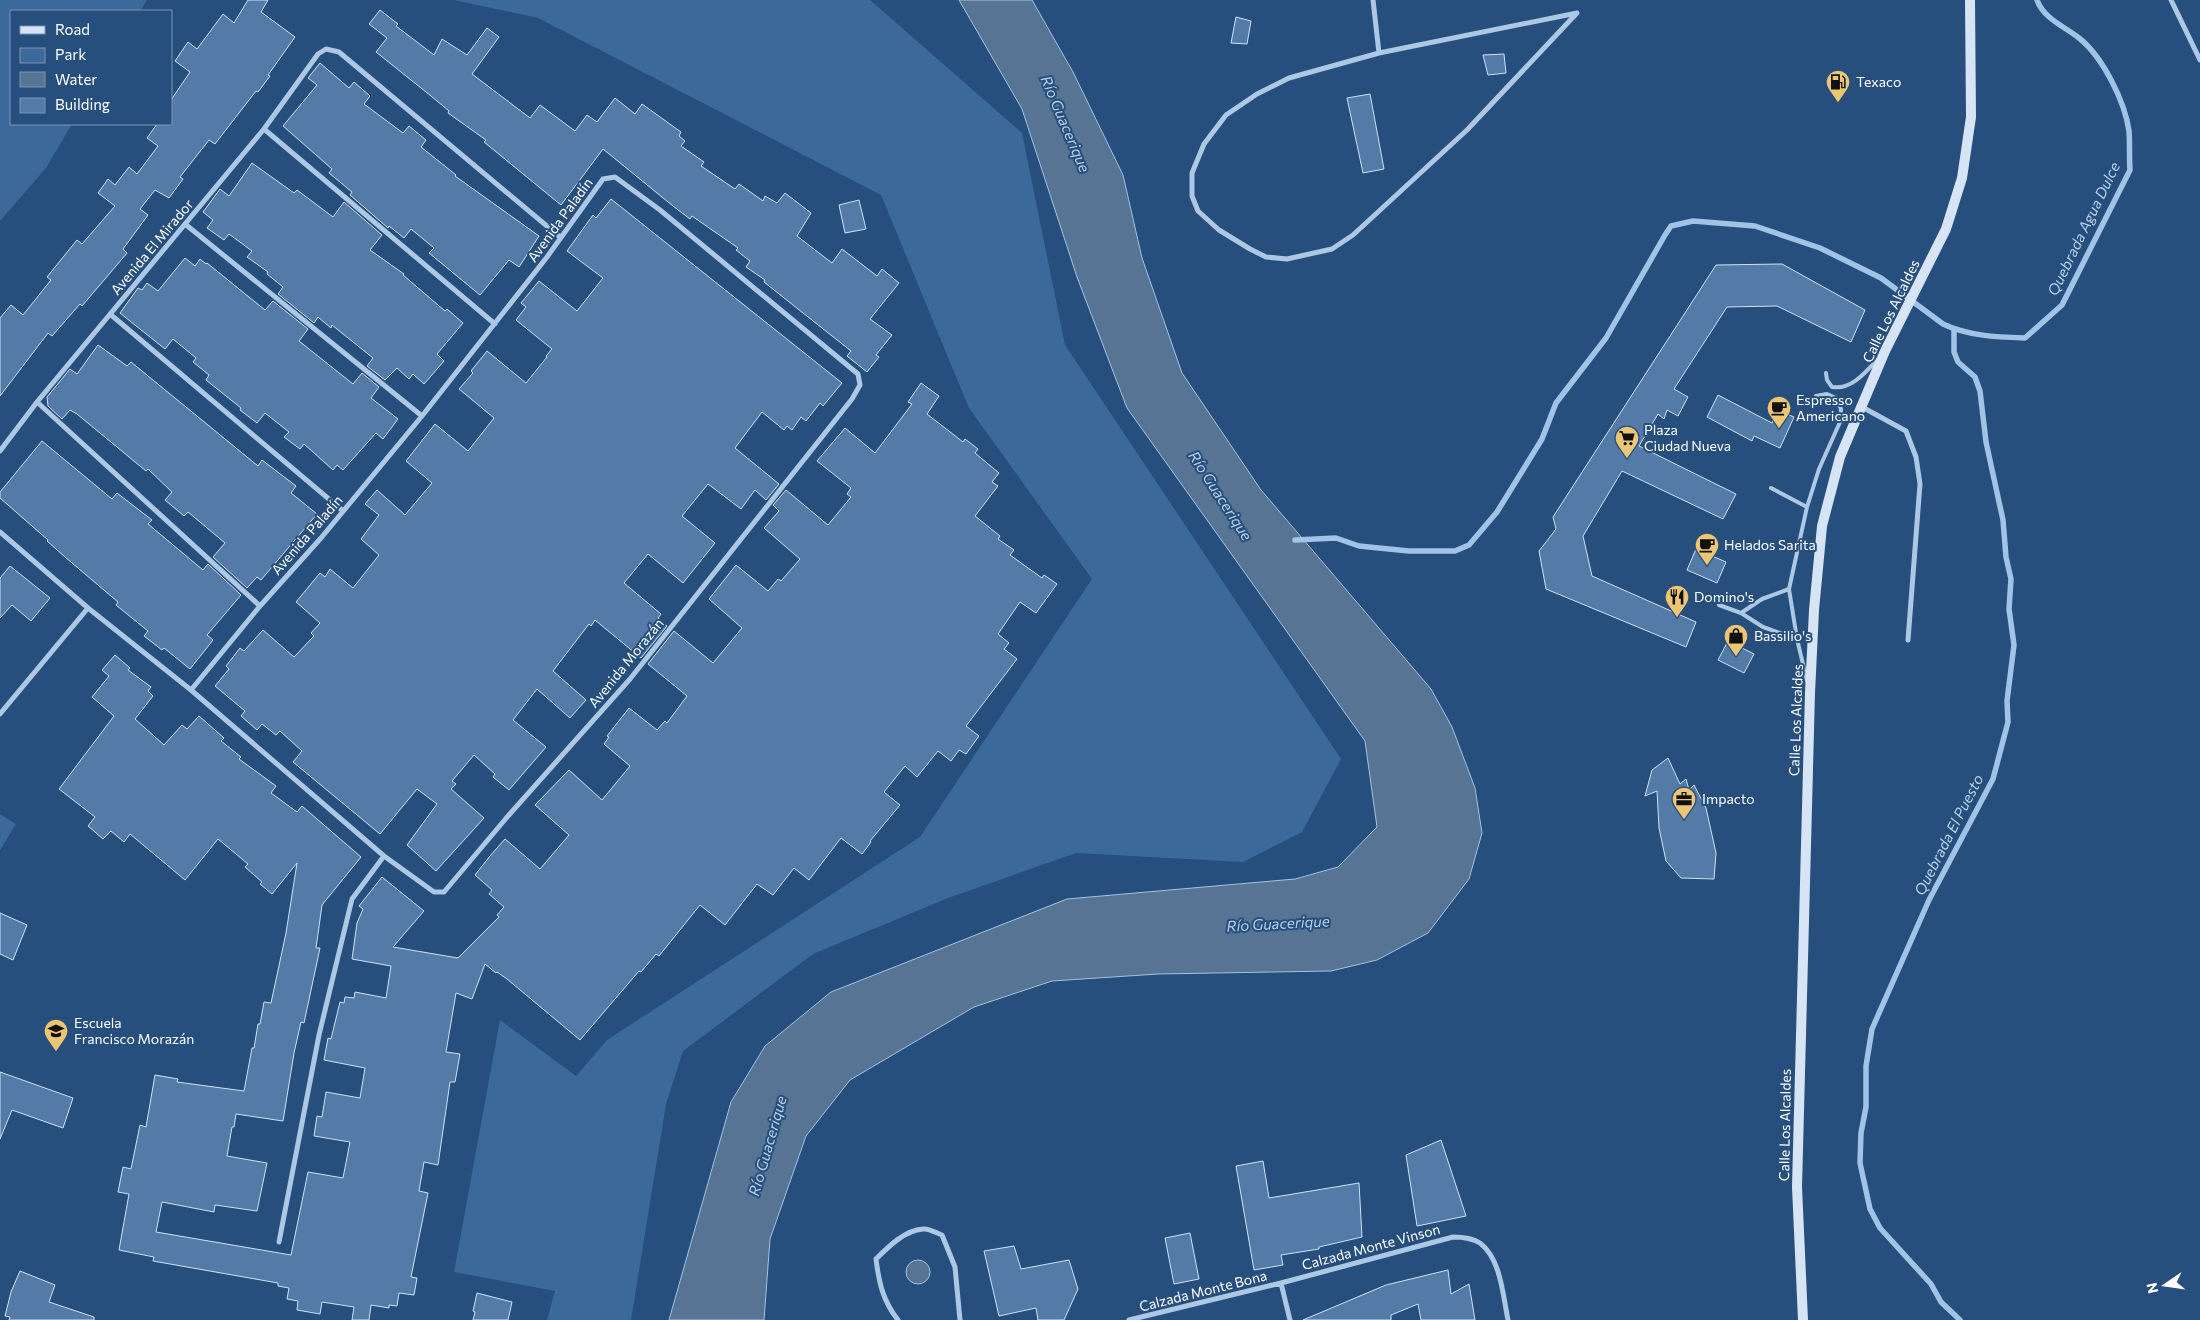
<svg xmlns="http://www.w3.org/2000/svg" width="2200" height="1320" font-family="Commissioner,sans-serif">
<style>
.green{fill:#3b699a}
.water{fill:#587495;stroke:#a1c3e5}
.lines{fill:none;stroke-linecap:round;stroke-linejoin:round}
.stream{stroke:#a1c3e5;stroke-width:5.5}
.building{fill:#547ba8;stroke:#cfe1f4}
.service{stroke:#adc8e5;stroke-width:4}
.minor{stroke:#adc8e5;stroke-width:5}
.secondary{stroke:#d6e4f5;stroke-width:10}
.labels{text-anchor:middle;stroke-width:4;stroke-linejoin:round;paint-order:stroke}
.poi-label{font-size:14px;fill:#fff;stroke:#274f7d;text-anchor:start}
.street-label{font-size:14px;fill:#fff;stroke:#274f7d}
.water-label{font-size:15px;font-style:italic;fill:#b8d1ec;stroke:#274f7d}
</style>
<rect width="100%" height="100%" fill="#274f7d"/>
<path class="green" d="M0 0H147L140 11H11V124H72L46 168 0 221Z
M454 0H870L1022 133 1065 345 1341 759 1302 832 1243 862 1076 853 948 898 813 954 683 1051 666 1104 631 1320H547L555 1291 454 1272 500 1020 576 1076 607 1040 920 837 1092 579 969 408 881 195 538 18Z
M0 814 16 824 0 850Z"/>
<path class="water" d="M959 0H1032L1073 72 1123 175 1142 258 1182 373 1261 490 1431 689 1452 727 1475 788 1482 833 1469 879 1428 933 1377 960 1331 971 1158 974 1052 981 974 1007 850 1080 806 1136 770 1239 764 1320H669L731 1102 765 1046 831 992 1067 899 1295 879 1338 867 1377 827 1365 741 1127 408 1077 277 1022 109Z
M906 1272a12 12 0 1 1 24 0a12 12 0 1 1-24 0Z"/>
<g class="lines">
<path class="stream" d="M1954 329V352L1958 362 1975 377 1980 391 1986 442 2003 520 2006 557 2011 579 2009 609 2014 645 2007 701 2008 722 1993 779 1929 900 1872 1029 1866 1066V1107L1861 1133 1860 1163 1870 1209 1880 1228 1931 1284 1941 1302 1960 1320
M1295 540 1336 538 1359 546 1409 551H1455L1469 545 1497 512 1542 439 1556 403 1606 338 1665 235 1671 226 1693 221 1755 226 1820 248 1881 278 1943 324C1968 336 1997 337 2025 338L2062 305 2130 170C2129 157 2130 143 2129 131 2125 102 2103 57 2079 38 2064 26 2044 19 2037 0"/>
</g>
<path class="building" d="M248 0H268L261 12 295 37 268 75 270 76 258 92 256 91 215 144 209 140 180 177 183 179 169 198 155 190 140 209 148 215 123 249 127 253 82 306 80 304 52 336 48 333 0 396V318L11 305 23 315 51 280 47 277 77 240 82 244 115 206 98 193 108 179 115 185 129 167 137 174 158 146 147 138 157 124H171V100L190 72 175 61 188 42 197 49 223 14 234 23Z
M380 10 398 24 396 26 434 55 442 39 467 55 487 28 499 37 472 74 530 118 540 105 575 131 587 115 597 122 615 98 635 114 642 104 681 132 679 136 685 141 681 146 704 162 701 166 735 189 739 184 763 201 765 196 777 203 785 193 811 213 797 236 832 263 842 249 877 276 882 269 899 283 870 319 892 335 876 355 879 357 867 372 847 356 851 351 764 282 765 280 746 267 750 261 736 250 738 248 692 216 690 219 673 206 603 149 561 205 484 142 486 140 448 113 449 111 431 96 376 52 387 38 369 24Z
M1236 17 1251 21 1247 44 1231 43Z
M1504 54 1506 73 1488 75 1483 55Z
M320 63 349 88 354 82 370 96 364 104 403 133 409 126 426 140 421 147 456 175 455 176 539 236 519 267 509 260 480 295 429 253 434 248 411 229 404 238 389 226 388 228 350 195 352 192 329 173 332 169 283 126 317 85 308 78Z
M1370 94 1384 169 1363 173 1347 98Z
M252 163 294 193 297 190 333 217 344 202 382 235 370 250 404 274 403 275 445 311 447 309 463 323 437 354 444 361 424 384 413 374 409 379 397 368 385 380 367 366 373 358 332 325 331 328 318 317 314 323 278 294 283 287 267 274 268 272 247 257 252 251 229 234 224 240 207 228 213 220 203 212 220 189 229 196Z
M611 199 842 383 823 406 820 403 806 421 801 417 792 430 787 426 784 430 762 412 735 448 779 484 766 500 755 490 741 509 708 484 682 516 715 543 683 583 648 554 624 583 661 614 658 618 667 626 641 658 595 620 591 626 589 624 553 671 586 700 570 718 537 689 513 720 546 747 509 790 493 777 495 774 474 755 452 781 456 784 451 789 484 818 436 871 407 845 437 804 417 789 380 834 293 762 302 751 280 731 276 735 262 724 257 730 241 716 245 711 215 686 229 669 226 666 240 648 244 651 263 630 294 657 314 636 311 633 320 623 296 602 320 573 325 577 330 569 353 588 379 555 361 539 379 515 365 504 377 490 405 515 432 483 406 461 435 424 468 451 494 418 459 389 473 373 471 371 487 351 526 383 547 357 546 356 552 349 516 320 526 307 521 303 539 281 577 311 603 278 567 251 593 215 596 218Z
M859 200 866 229 845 233 839 205Z
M185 258 195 266 200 259 206 264 207 263 265 310 273 301 308 329 299 341 353 384 362 373 379 387 371 398 398 419 383 439 376 433 343 470 337 465 333 470 304 444 300 449 284 437 289 432 265 413 257 423 240 410 241 408 206 380 209 375 193 362 196 358 173 339 165 349 120 313 138 288 142 290 147 283 158 291Z
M1782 264 1865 310 1851 342 1777 306 1727 307 1674 389 1688 397 1678 416 1667 410 1664 419 1658 414 1639 446 1736 494 1723 519 1622 471 1583 536 1592 576 1696 622 1686 647 1546 589 1539 551 1556 529 1553 517 1716 265Z
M98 345 127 366 131 362 258 466 262 460 296 486 291 493 317 514 261 580 257 577 247 588 213 557 225 543 188 512 184 516 165 500 172 492 148 469 146 471 77 414 70 410 62 419 48 406 47 397 70 369 77 374Z
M921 383 939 396 927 414 963 442 965 439 978 449 975 453 999 473 992 482 998 486 975 516 1000 536 998 539 1014 550 1010 555 1042 578 1044 575 1057 584 1036 613 1020 602 998 634 1009 643 1004 649 1017 659 966 726 979 736 966 754 959 750 951 761 938 751 917 777 905 766 884 792 900 805 870 841 871 842 862 854 841 838 809 880 794 868 773 895 757 884 725 925 700 905 659 956 656 954 641 972 639 971 580 1040 507 979 497 972 496 973 485 964 472 999 456 993 446 1052 460 1054 455 1082H450L438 1165 424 1162 419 1191 428 1193 411 1277 417 1278 414 1295 399 1293 397 1306 389 1305V1308L371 1305 369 1320H352L354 1307 322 1302 320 1314 297 1310 298 1301 287 1299 289 1288 278 1286V1283L153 1261 154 1257 119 1250 129 1194 118 1192 123 1167 131 1169 140 1125 146 1127 155 1075 178 1079 177 1082 244 1091 252 1048H254L258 1024H260L264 1002 271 1003 286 933 297 863 272 894 260 884 262 882 245 867 248 864 218 839 185 880 130 834 124 842 111 831 103 839 88 826 95 817 59 789 114 716 92 697 109 676 102 670 115 655 130 668 128 670 151 687 148 691 153 696 135 719 164 745 182 725 187 729 199 716 224 738 221 741 241 757 239 759 276 786 271 793 297 812 302 806 361 857 322 905 316 948H320L304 1023 301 1022 294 1053 283 1121 236 1114 234 1127H232L227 1156 267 1163 257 1211 215 1205 214 1212 162 1202 156 1232 291 1255 308 1172 343 1178 350 1142 314 1136 317 1116 322 1117 326 1092 360 1098 365 1068 324 1060 328 1038 331 1039 340 1002 344 1003 345 997 354 998 355 992 386 998 391 966 352 959 357 923 363 909 359 906 382 877 424 911 393 947 458 958 499 917 497 915 504 907 489 894 492 890 475 875 490 856 505 839 540 869 569 835 535 805 569 770 602 800 630 766 604 744 609 737 607 736 629 708 657 730 665 721 667 723 687 696 648 664 674 631 713 663 742 628 709 599 736 565 768 591 778 579 781 581 800 559 764 528 779 511 773 505 786 490 828 525 851 497 847 494 851 488 817 461 845 428 875 453 912 404 908 402Z
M1718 395 1772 423 1778 410 1794 417 1780 448 1754 436 1752 441 1707 417Z
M42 441 112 499 117 493 152 520 148 524 203 570 208 564 241 595 207 635 213 640 190 669 164 648 162 650 144 636 148 631 116 605 118 602 65 557 47 541 48 540 0 498V492Z
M1696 549 1726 562 1717 583 1687 570Z
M10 566 50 598 31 621 12 605 0 618V578Z
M1728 641 1754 654 1744 673 1718 660Z
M1668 758 1680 784 1686 779 1689 790 1694 785 1706 808 1716 853 1714 879 1681 878 1666 861 1659 828 1657 791 1645 796 1652 770Z
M0 913 27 925 13 960 0 954Z
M0 1072 73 1098 63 1128 12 1110 0 1139Z
M1441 1140 1466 1216 1417 1226 1406 1155Z
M1263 1161 1269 1198 1359 1183 1362 1237 1319 1247V1249L1281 1255 1283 1265 1254 1270 1236 1166Z
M1190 1233 1199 1279 1174 1284 1165 1238Z
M1014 1246 1021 1269 1069 1260 1078 1289 1064 1320H1038L1036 1308 999 1316 984 1251Z
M1448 1270 1451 1294 1469 1284 1475 1320H1421L1418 1304 1391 1315V1320H1303L1386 1285Z
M20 1271 55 1285 49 1302 94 1317V1320H9L10 1317 5 1316 11 1292Z
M477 1293 512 1302 508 1320H473L475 1312 473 1311Z"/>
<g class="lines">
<path class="service" d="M1826 373 1827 380 1832 387C1851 390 1865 373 1877 360
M1771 488 1807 507
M1719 605 1741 613 1763 627 1797 639
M1741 613 1762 599 1789 589
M1807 681 1797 639 1789 589 1807 507 1819 469 1840 422 1841 409 1836 398 1827 394 1816 396"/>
<path class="minor" d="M1373 0 1379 53
M2171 0 2200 60
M1577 13 1467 130 1353 235 1332 249 1287 259 1266 257 1250 249 1219 230 1198 211 1192 196V173L1204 144 1226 115 1257 94 1289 78 1379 53Z
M264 129 495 324
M185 224 422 416
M110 314 343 511
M37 402 260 606
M1862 407 1906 431 1916 457 1920 484 1908 640
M0 451 37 402 264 129 318 54 326 49 339 52 560 237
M0 532 88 608 191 690 384 856 434 892H444L508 816 630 679 852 399 860 385 858 374 660 210 615 177 603 179 547 257 422 416 321 538 260 606 191 690
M0 714 88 608
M279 1242 319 1035 352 899 384 856
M1281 1283 1290 1320
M898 1320C883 1301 879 1283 876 1259 888 1247 905 1230 923 1229 929 1228 936 1233 942 1235L955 1267 960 1320
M1129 1320 1281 1283 1453 1237C1462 1237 1472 1238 1480 1243 1501 1259 1503 1296 1508 1320"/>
<path class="secondary" d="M1803 1320 1797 1187 1810 693 1814 610 1822 526 1840 457 1885 351 1946 229 1962 178 1971 117 1970 0"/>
</g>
<defs>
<symbol id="fuel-pin" viewBox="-11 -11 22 30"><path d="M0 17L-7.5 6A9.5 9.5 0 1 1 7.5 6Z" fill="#ecc673" stroke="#274f7d"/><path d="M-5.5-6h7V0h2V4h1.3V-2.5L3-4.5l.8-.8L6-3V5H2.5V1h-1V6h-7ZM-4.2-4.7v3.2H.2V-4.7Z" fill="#111"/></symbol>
<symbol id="cafe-pin" viewBox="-11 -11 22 30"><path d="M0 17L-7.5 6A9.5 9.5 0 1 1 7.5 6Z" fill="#ecc673" stroke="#274f7d"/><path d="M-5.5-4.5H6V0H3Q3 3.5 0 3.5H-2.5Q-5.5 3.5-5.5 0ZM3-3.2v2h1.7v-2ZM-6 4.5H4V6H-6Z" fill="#111"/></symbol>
<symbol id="supermarket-pin" viewBox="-11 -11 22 30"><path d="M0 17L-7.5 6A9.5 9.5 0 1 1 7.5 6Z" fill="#ecc673" stroke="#274f7d"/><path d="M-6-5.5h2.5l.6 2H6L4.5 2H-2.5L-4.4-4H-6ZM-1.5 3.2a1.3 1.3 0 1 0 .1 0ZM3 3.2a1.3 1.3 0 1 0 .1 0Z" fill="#111"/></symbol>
<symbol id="restaurant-pin" viewBox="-11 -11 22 30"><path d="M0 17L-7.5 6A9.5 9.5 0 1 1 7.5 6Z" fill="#ecc673" stroke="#274f7d"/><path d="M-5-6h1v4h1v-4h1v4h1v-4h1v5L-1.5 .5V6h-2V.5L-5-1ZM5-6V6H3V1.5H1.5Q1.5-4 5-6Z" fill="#111"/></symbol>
<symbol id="shop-pin" viewBox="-11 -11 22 30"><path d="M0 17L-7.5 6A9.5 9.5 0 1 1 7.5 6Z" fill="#ecc673" stroke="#274f7d"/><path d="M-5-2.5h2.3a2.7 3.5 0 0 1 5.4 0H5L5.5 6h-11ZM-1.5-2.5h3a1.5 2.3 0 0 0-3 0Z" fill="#111"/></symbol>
<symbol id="office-pin" viewBox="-11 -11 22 30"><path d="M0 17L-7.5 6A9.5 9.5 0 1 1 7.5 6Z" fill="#ecc673" stroke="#274f7d"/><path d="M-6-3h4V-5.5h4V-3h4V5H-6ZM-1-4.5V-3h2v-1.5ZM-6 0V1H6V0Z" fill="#111"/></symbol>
<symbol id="school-pin" viewBox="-11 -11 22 30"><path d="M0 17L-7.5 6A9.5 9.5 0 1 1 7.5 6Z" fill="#ecc673" stroke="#274f7d"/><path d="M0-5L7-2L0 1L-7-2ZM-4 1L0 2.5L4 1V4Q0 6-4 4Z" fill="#111"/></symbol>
</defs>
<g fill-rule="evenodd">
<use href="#fuel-pin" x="1824" y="68" width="28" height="38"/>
<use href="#cafe-pin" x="1765" y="394" width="28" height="38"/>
<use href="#supermarket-pin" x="1613" y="424" width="28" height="38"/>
<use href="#cafe-pin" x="1693" y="531" width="28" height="38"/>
<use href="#restaurant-pin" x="1663" y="583" width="28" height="38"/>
<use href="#shop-pin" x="1722" y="622" width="28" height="38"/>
<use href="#office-pin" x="1670" y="785" width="28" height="38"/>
<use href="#school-pin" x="42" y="1017" width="28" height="38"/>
</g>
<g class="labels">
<g class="poi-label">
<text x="1856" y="87">Texaco</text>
<text x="1796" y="405">Espresso<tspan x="1796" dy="16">Americano</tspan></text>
<text x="1644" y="435">Plaza<tspan x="1644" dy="16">Ciudad Nueva</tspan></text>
<text x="1724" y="550">Helados Sarita</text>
<text x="1694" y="602">Domino's</text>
<text x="1754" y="641">Bassilio's</text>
<text x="1702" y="804">Impacto</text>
<text x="74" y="1028">Escuela<tspan x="74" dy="16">Francisco Morazán</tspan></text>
</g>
<g class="street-label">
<text transform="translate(560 220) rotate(-54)" y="5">Avenida Paladín</text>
<text transform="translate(152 247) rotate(-50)" y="5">Avenida El Mirador</text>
<text transform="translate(1891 311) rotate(-64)" y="5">Calle Los Alcaldes</text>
<text transform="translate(307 535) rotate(-49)" y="5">Avenida Paladín</text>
<text transform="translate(626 663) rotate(-51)" y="5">Avenida Morazán</text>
<text transform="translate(1796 720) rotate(-88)" y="5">Calle Los Alcaldes</text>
<text transform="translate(1785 1125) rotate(-89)" y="5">Calle Los Alcaldes</text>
<text transform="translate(1371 1247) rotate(-15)" y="5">Calzada Monte Vinson</text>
<text transform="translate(1203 1291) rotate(-14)" y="5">Calzada Monte Bona</text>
</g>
<g class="water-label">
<text transform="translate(1065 124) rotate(67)" y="5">Río Guacerique</text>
<text transform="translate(2084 229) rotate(-64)" y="5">Quebrada Agua Dulce</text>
<text transform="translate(1220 496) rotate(57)" y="5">Río Guacerique</text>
<text transform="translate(1949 835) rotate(-63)" y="5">Quebrada El Puesto</text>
<text transform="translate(1278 924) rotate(-3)" y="5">Río Guacerique</text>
<text transform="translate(768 1146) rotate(-74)" y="5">Río Guacerique</text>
</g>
</g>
<rect x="10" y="10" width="162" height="115" fill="#274f7d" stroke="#7d95b1"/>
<rect x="20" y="26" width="25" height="8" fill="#d6e4f5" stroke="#7d95b1"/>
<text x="55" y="35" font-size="15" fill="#ffffff">Road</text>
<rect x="20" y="48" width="25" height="15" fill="#3b699a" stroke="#7d95b1"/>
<text x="55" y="60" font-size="15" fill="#ffffff">Park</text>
<rect x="20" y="72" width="25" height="15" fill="#587495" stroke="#7d95b1"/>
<text x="55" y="85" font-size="15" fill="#ffffff">Water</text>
<rect x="20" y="98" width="25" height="15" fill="#547ba8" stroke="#7d95b1"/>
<text x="55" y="110" font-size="15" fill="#ffffff">Building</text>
<g transform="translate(2165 1285) rotate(257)" stroke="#274f7d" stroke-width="4" paint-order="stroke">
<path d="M0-4L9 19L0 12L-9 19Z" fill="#ffffff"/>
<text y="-8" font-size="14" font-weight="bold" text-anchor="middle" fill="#ffffff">N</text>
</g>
</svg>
